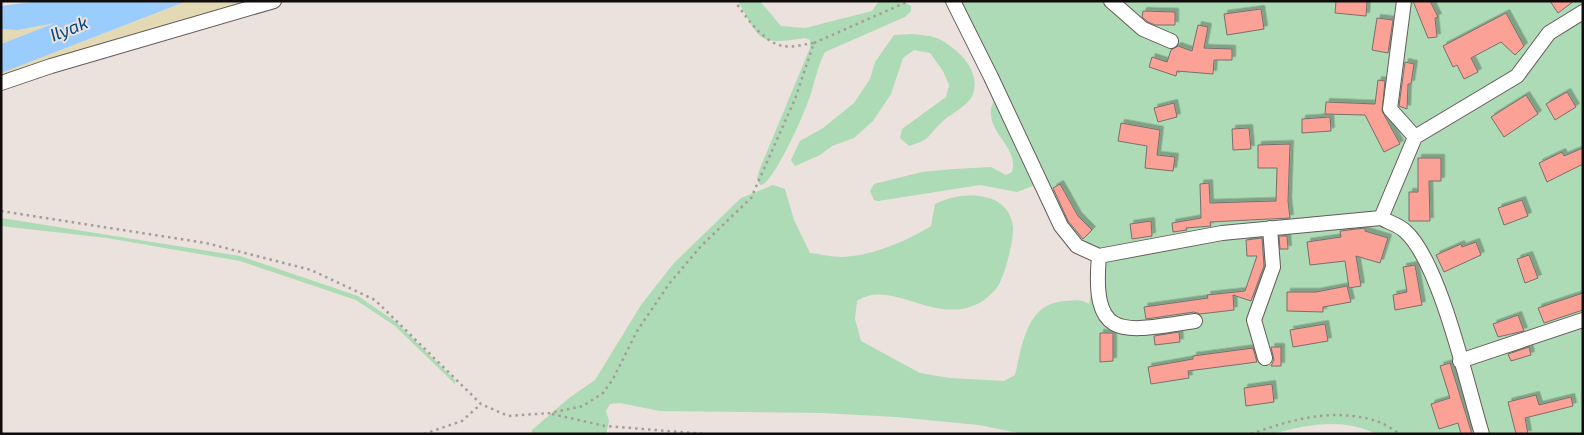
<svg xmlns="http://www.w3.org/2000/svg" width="1584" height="435" font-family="'Exo 2',sans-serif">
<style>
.green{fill:#addbb6}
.sand{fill:#e3dab5}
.water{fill:#9bccfe}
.building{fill:#fba195;stroke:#786f6d;filter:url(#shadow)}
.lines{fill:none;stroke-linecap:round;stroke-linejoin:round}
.minor-casing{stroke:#635b58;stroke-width:16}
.path{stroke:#a59d9a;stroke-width:2.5;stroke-dasharray:2.5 4;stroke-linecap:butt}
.minor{stroke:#fff;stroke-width:14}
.labels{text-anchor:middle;stroke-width:4;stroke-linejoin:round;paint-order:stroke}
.water-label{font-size:18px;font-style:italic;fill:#00487f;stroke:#ebe1dd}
</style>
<defs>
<filter id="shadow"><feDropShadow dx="3.5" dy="-3.5" stdDeviation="0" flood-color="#0004"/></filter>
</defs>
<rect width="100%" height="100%" fill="#ebe1dd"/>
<path class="green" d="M738 1H760L781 26 805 28 872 11 879 1H902L911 6V11L905 17 825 52C817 67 815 83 809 99 802 119 779 170 764 184L760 185 757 179 759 171 810 48V40L805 38C758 45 761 42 738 1Z
M949 1H1583V434H1376C1344 418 1308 424 1274 434H1023L979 425 896 417 821 413 660 411 620 403 610 404 606 411 609 421 606 434H532V430L569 398 595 380 641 305 674 263 741 198 773 185 785 189 794 220 810 253C820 254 831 257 841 257 872 256 905 242 931 226L935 204C960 191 1009 189 1013 227 1014 240 1005 275 998 286 995 291 986 299 981 302 936 328 892 277 857 301L855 319 861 341 920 373 950 378 1004 381 1015 375C1023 344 1026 302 1067 301 1075 300 1082 299 1089 304L1098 256 1087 255 1038 184 1017 192 980 185 878 201 874 200 870 191 874 184 922 172 954 169 991 167 1006 175 1012 172C1019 147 988 134 991 109 992 104 996 98 997 94Z
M912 34C920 35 932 35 939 39 958 49 981 70 973 94 969 106 951 113 942 122 926 137 932 139 909 146L900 138 902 129 946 97 949 85 943 71 930 53 914 50 903 58 891 94 873 121 854 138 832 146 820 155 795 166 791 160 800 141 823 128 854 103 870 79 875 62 894 35Z
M1 218 240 256 358 296 396 322 455 380V384L395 326 356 300 240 261 107 238 1 226Z"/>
<path class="sand" d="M187 1H272L1 83V72Z
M58 22 1 44V29L17 30Z"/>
<path class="water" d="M40 1H187L1 73V44L55 23 17 30 1 29V6Z"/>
<path class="building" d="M1336 1H1367L1366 16 1335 13Z
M1413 1H1430L1438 17 1435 18 1437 37 1428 38Z
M1550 1H1574L1558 13Z
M1261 9 1264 29 1227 35 1224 14Z
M1143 11 1175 12V25H1155L1148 22 1142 17Z
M1506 13 1524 46 1515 55 1501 42 1471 58 1478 72 1464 79 1457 65 1453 67 1443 46Z
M1377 18 1393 20 1388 53 1372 50Z
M1198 25 1208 27 1204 48 1232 49V60H1214L1213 74 1177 71 1176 76 1149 67 1152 57 1167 62 1171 50 1178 46 1192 51Z
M1405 62 1414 64 1411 84H1408L1407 109 1399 106Z
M1378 80 1385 81 1382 111 1400 144 1384 152 1365 115 1325 114 1326 102 1375 104Z
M1567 92 1576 107 1555 120 1546 104Z
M1526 95 1538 114 1504 137 1491 117Z
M1174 103 1177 117 1158 122 1154 108Z
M1330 117 1331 131 1302 133V119Z
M1121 123 1160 130 1157 155 1175 157 1173 171 1145 168 1147 146 1118 141Z
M1249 128 1251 149 1233 150 1232 129Z
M1290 144 1288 201 1290 218 1210 222 1211 226 1186 228 1187 230 1173 232 1172 223 1201 218 1200 184 1209 183 1210 203 1276 201 1277 168H1258V145Z
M1583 148V164L1547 182 1539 163 1562 152 1564 156Z
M1418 158H1441V181H1429L1430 221H1409V192H1418Z
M1060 184 1078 216 1092 230 1083 239 1068 221 1053 188Z
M1522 200 1528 216 1504 225 1498 208Z
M1151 221 1152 236 1132 239 1130 224Z
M1365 228V231L1388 238 1380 263 1356 256 1361 286 1349 288 1345 261 1310 265 1307 242 1341 237 1340 231Z
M1279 236H1287L1288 249H1280Z
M1262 238 1264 266 1251 301 1233 295 1234 310 1200 314 1194 312 1146 319 1144 307 1208 298 1207 295 1245 291 1257 256H1247L1246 240Z
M1476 242 1481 255 1444 272 1436 255 1461 244 1462 247Z
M1529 255 1538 278 1525 283 1517 259Z
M1415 265 1422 305 1395 310 1393 295 1407 292 1403 267Z
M1347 286 1351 302 1323 307V312L1287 311V292H1316Z
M1583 293V310L1544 323 1538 308Z
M1518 315 1524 331 1498 337 1493 324Z
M1325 324 1328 341 1293 347 1290 330Z
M1179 332 1180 342 1155 345 1154 336Z
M1100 333H1113V361L1100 362Z
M1271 347H1281V366H1271L1274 360Z
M1529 347 1531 355 1511 361 1508 354Z
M1253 348 1257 362 1188 371 1189 378 1151 384 1148 367 1193 359V356Z
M1450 363 1472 434H1461L1458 423 1439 429 1431 404 1450 398 1440 366Z
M1272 384 1274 402 1246 406 1244 388Z
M1536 395 1539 405 1571 397 1573 406 1525 418 1528 434H1516L1508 402Z"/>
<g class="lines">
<defs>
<path id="minor" d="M953 1 991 77 1061 226 1077 246 1099 256 1222 233 1381 218C1388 222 1399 225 1405 231 1440 262 1467 385 1482 434
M1111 1 1143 29 1171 41
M1404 1 1390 109 1415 137
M1 83 51 66 274 1
M1381 218 1415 137 1517 76 1549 33 1583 12
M1099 256C1091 344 1125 331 1195 321
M1265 358 1254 320 1273 267 1270 228
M1460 361 1583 320"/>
</defs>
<use href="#minor" class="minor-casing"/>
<path class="path" d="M814 43 909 1
M1 211 206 243 311 270 375 300 481 404 508 416 550 413 583 406 603 393 613 379 637 331 669 284 701 246 751 198 795 99 814 43C805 44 793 48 783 46 765 44 744 15 735 1
M552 414 605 426 706 434
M424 434 462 421 481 404
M1251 434C1290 420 1330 408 1373 420 1382 422 1392 429 1400 434"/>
<use href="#minor" class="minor"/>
</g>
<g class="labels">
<g class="water-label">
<text transform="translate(69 29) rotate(-22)" y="6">Ilyak</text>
</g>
</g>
<rect width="1584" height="435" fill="none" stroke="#0f0c0b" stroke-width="5"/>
</svg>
